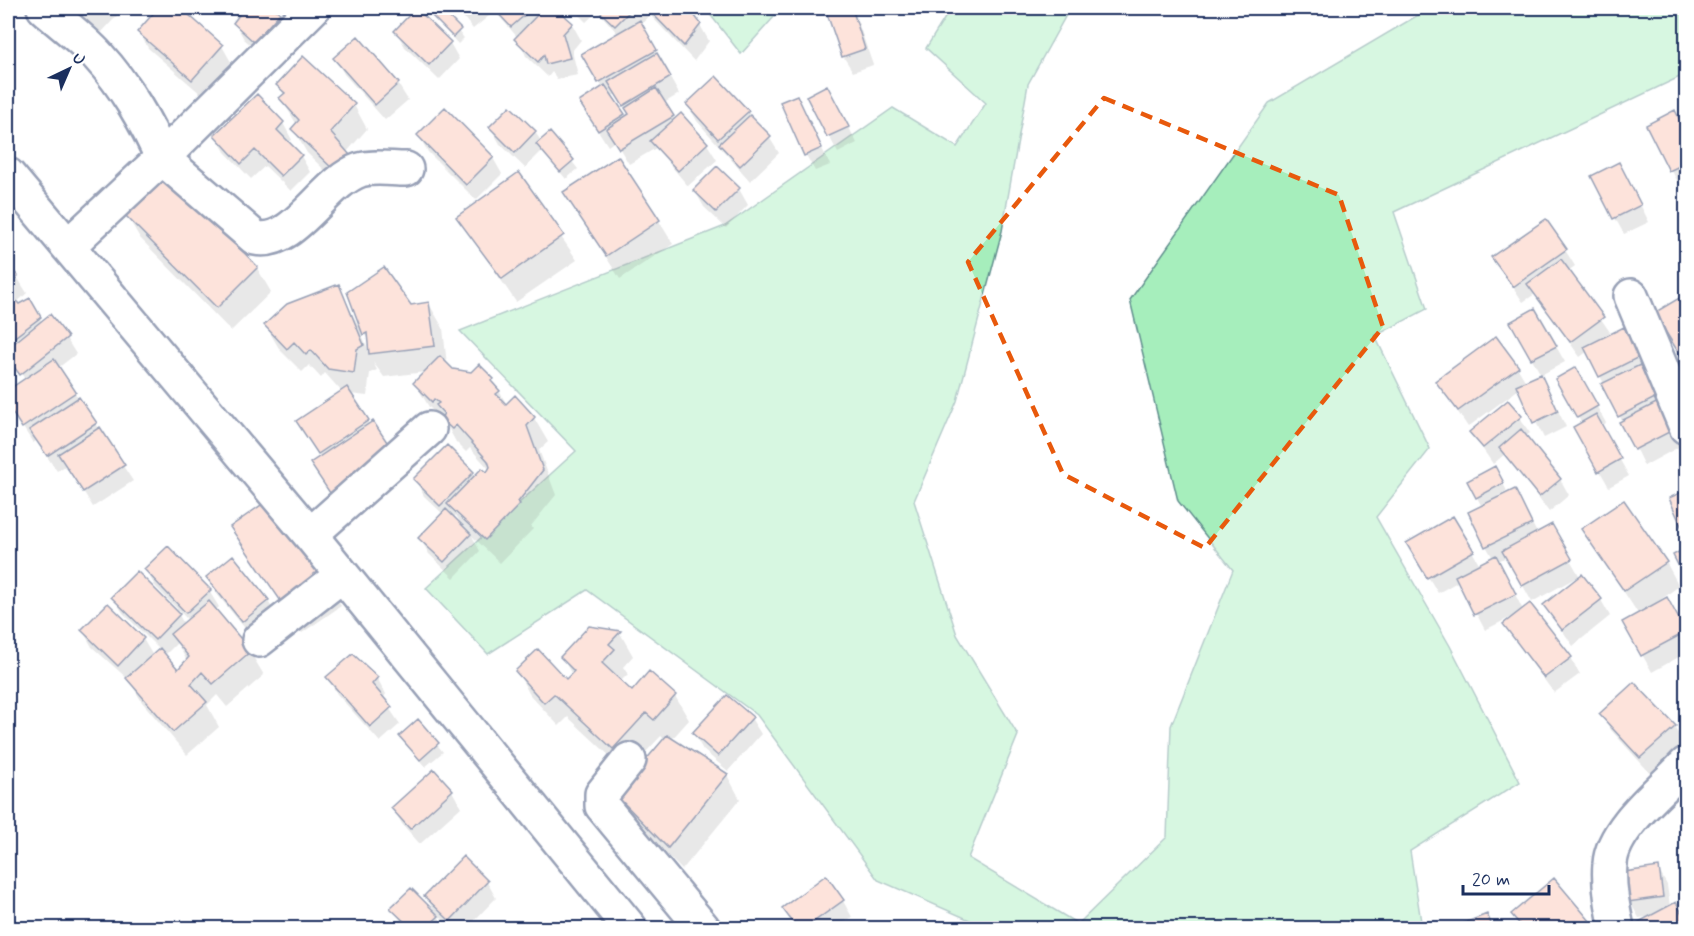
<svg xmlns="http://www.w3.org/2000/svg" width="1694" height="936" font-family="Mynerve,sans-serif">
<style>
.green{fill:#a6eebc;stroke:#608e8d;stroke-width:1.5}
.shadow{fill:#0003;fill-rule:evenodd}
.building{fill:#fac1b0;stroke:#1b2f5e;stroke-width:1.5}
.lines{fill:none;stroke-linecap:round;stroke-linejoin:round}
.minor-casing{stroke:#1b2f5e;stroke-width:38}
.minor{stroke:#fff;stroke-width:33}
.marked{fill:none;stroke:#e8590c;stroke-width:4.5;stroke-dasharray:12 8;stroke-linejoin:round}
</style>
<rect width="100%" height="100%" fill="#fff"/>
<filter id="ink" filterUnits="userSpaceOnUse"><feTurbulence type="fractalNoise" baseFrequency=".0167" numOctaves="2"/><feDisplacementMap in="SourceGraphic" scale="12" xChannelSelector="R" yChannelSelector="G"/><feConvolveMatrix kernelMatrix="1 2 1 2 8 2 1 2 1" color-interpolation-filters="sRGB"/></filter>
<g filter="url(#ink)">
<path class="green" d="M705 8H782L741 54Z
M951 8H1070L1028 84 1002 231 957 401 914 501 957 635 1018 735 968 858 1078 924 1167 837 1171 726 1233 570 1178 501 1130 300 1269 103 1430 8H1686V74L1394 212 1427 309 1375 336 1430 449 1376 517 1450 646 1520 782 1410 851 1422 928H988L878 880 757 715 587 590 488 654 426 588 576 451 460 331 725 226 893 108 957 147 986 103 926 48Z"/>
<path class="shadow" d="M50 8H124L91 44Z
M160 8H179L222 46 231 62 202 95 148 48 139 32Z
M227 8H272L288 30 264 57 244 39 235 23 238 19Z
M425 8H437L464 38 458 44Z
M456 8H554L572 24 581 40 572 51 578 75 557 79 552 72 548 77 526 56 518 38 495 11 473 29Z
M572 8H687L700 25 709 41 694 61 650 15 641 25 679 94 664 103 675 120 707 144 717 160 688 186 656 148 629 164 615 141 608 146 590 118 603 88 583 54 618 34 598 11 586 22ZM617 94 630 116 626 118 612 96Z
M827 8H853L873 65 853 72 843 56Z
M901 8H918L907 15Z
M396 31 450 43 459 59 439 80 405 47Z
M335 58 398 84 408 100 385 120 344 74Z
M278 85 354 105 367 129 346 153 362 180 349 194 307 153 293 129 297 125 281 98 284 95Z
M257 96 283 123 292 140 288 143 301 156 310 172 291 191 265 166 251 179 225 152 216 136Z
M808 96 836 103 857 143 838 153Z
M797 97 830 165 815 171 806 155Z
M688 105 747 111 769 137 779 153 750 181 697 121Z
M1675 112 1686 134V183L1680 186 1648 126Z
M491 128 535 132 541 141 550 134 578 169 566 179 542 151 525 168 500 144Z
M419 136 493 158 502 174 476 200 428 152Z
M518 174 577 260 516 302 458 217Z
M166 175 257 268 271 292 231 331 140 238 126 214Z
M1628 180 1649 222 1624 234 1615 218Z
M739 189 748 205 726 228 704 207 695 191Z
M565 192 659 221 673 244 620 279Z
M1565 250 1575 266 1568 271 1612 335 1632 345 1659 403 1686 443 1644 466 1588 351 1580 357 1535 294 1523 302 1493 257Z
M8 267 17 277 27 293 16 303 19 306 29 300 42 322 66 338 76 354 58 368 133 481 93 507 67 465 57 471 36 441 33 443 8 404V392L26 381 18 368 15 369 19 375 8 358V350L16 343 8 326Z
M338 286 357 323 410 306 429 304 443 328 447 365 452 370 471 373 479 366 493 380 507 405 515 398 534 418 548 442 539 450 556 495 531 526 533 529 500 563 472 536 480 551 454 578 429 554 420 538 443 514 424 496 415 480 473 473 475 477 487 474 490 470 470 448 466 452 456 442 446 424 429 407 415 383 425 372 384 377 373 362 377 370 370 373 367 396 350 394 370 425 342 511 321 480 312 464 321 458 307 437 342 392 325 373 321 378 309 365 302 372 280 350 266 326ZM363 331 369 342V352L361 332ZM456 515 462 526 453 518Z
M1686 296V364L1656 314Z
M1535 310 1565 362 1541 375 1512 322Z
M1517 367 1526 382 1549 392 1566 427 1544 438 1519 389 1468 427 1437 381Z
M1576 369 1606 423 1601 426 1629 476 1609 487 1575 428 1582 424 1557 380Z
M1508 402 1530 433 1525 437 1560 479 1569 495 1549 512 1505 454 1493 464 1471 432Z
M1495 468 1507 491 1498 496 1499 499 1515 491 1537 533 1551 526 1580 577 1601 600 1610 616 1573 646 1545 605 1579 576 1532 602 1507 557 1498 561 1523 610 1570 658 1580 674 1554 693 1504 625 1513 616 1485 630 1459 581 1438 593 1408 544 1453 518 1480 565 1493 558 1486 546 1482 507 1469 482Z
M1686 492V533L1671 499Z
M232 527 328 582 341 606 302 633Z
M1583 529 1666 562 1679 586 1656 603 1657 605 1666 599 1686 636V653L1652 672 1624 623 1639 615Z
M233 557 268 601 277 617 252 637 217 594 208 578Z
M146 570 209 591 219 607 215 611 250 652 264 675 227 707 217 695 207 705 219 727 187 755 142 702 129 680 92 647 83 631 108 605 143 639 153 656 160 650 123 613 113 597 137 573 179 615 184 624 188 620 155 586ZM177 643 187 661 177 671 164 656Z
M590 627 620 633 633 656 623 667 628 674 620 682 632 693 675 696 689 720 672 739 727 775 740 799 682 870 632 819 618 795 665 740 661 736 627 772 568 717 559 726 530 695 517 671 566 682 572 675 562 657Z
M353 656 377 678 386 694 383 699 400 724 380 742 337 694 328 678Z
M1601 714 1674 727 1684 743 1650 773 1611 730Z
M751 718 761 734 728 771 703 750 694 734Z
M418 721 443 752 425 767 401 737Z
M452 791 461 807 420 844 402 824 393 808Z
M1658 869 1667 885 1670 907 1676 904 1686 923V928H1636L1635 925 1652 916 1639 918 1630 902Z
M1553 880 1594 928H1521L1513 914Z
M487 882 496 898 467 928H452L438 915 444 928H406L392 908 436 914 426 897Z
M843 901 852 917 836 928H796L784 908Z
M1486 916 1493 928H1456Z"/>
<path class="building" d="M61 8H89L76 21Z
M158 8H181L223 45 192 80 137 32Z
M231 8H274L280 13 254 42 233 23 239 15Z
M416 8 451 42 429 65 394 31Z
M424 8H440L461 29 453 37Z
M493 8H533L511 27Z
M544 8H556L573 23 563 34 570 58 546 64 544 55 538 62 514 39Z
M596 8H633L615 26Z
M647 8H689L701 24 684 46Z
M825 8H852L865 49 842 57Z
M640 20 657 50 598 83 581 54Z
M358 36 399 83 375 105 333 58Z
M657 53 671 77 623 106 608 82Z
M303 56 355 104 330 132 350 155 335 171 291 129 299 120 279 98 285 93 276 85Z
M716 76 749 111 718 139 686 104Z
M605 85 625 114 598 131 579 102Z
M827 85 849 127 827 137 806 96Z
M656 88 674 116 619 149 606 129 629 114 625 108Z
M257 94 284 122 277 130 302 155 281 176 255 150 241 164 214 135Z
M797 95 822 148 804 156 780 102Z
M510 106 536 131 515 153 489 127Z
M445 107 494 157 466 185 417 135Z
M1675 110 1686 133V163L1669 171 1646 125Z
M681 113 708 143 678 171 650 141Z
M750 115 771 136 740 166 719 144Z
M550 132 574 160 560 172 536 144Z
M618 156 660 220 606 256 563 192Z
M1619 162 1641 205 1613 219 1591 176Z
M717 166 740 188 716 212 693 190Z
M519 172 564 235 502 279 456 217Z
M166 173 258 267 217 308 124 214Z
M1546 219 1567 249 1513 287 1491 257Z
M1561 259 1604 317 1570 342 1527 284Z
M8 265 18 276 8 287Z
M384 267 411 305 429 302 435 346 369 354 367 333 363 335 347 292Z
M339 284 364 345 357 349 354 373 328 369 311 350 306 355 294 342 287 349 264 325 287 304Z
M8 292 19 304 30 298 41 317 12 339 8 330Z
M1686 294V352L1680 355 1654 313Z
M1535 308 1557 346 1531 359 1510 322Z
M50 314 68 337 20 375 8 359V348Z
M1624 327 1639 357 1599 377 1584 347Z
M1496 336 1519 367 1458 411 1435 381Z
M440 356 453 369 471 372 479 364 494 379 491 381 500 391 496 394 506 404 515 395 535 417 527 426 543 470 518 502 520 504 485 540 447 504 482 468 487 472 490 467 488 461 456 425 452 429 440 418 444 414 436 405 439 403 434 399 432 402 413 383Z
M54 359 76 392 22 428 8 406V390Z
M1640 365 1657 397 1618 417 1601 384Z
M1576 367 1598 406 1577 418 1555 379Z
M1541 374 1558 411 1533 423 1516 385Z
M347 387 369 420 318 454 296 421Z
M79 397 97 423 47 456 29 430Z
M1664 399 1679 427 1634 450 1619 422Z
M1508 400 1522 416 1483 448 1469 432Z
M1596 414 1621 459 1598 472 1573 427Z
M373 421 395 454 332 496 310 463Z
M100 427 125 465 83 492 58 454Z
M1521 429 1561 479 1539 497 1499 448Z
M447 445 474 472 440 506 413 479Z
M1495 466 1504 483 1476 498 1467 481Z
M1515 489 1532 524 1485 547 1468 512Z
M1686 490V537L1669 498Z
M271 498 329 581 287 610 230 527Z
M1624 500 1667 562 1624 591 1581 529Z
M446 509 471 534 444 562 418 538Z
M1453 516 1474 551 1427 578 1406 543Z
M1552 524 1572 559 1522 586 1502 551Z
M168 546 211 590 186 613 144 569Z
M1686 548V581L1673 555Z
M233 555 269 600 242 622 206 577Z
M1496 555 1516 594 1474 615 1455 576Z
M137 571 180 614 155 640 111 597Z
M1582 574 1602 599 1562 630 1543 605Z
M1667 597 1686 632 1641 656 1622 622Z
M209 601 251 651 213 684 202 672 191 684 207 702 173 732 126 678 160 648 178 669 189 657 170 634Z
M108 603 144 638 118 666 81 630Z
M1530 603 1572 657 1544 678 1503 624Z
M589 626 621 631 609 644 615 649 602 663 632 691 649 671 676 695 654 720 646 713 613 749 554 694 544 703 515 671 538 649 566 679 574 671 560 657Z
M353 654 378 677 372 684 392 707 370 727 326 677Z
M1634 682 1676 726 1640 758 1599 714Z
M727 695 753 717 718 756 692 733Z
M418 719 439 743 420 760 399 736Z
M667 735 728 774 668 848 616 795Z
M434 769 453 790 410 829 391 808Z
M463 856 488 881 450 921 424 896Z
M1659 867 1663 897 1628 902 1624 872Z
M826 875 844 900 805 928H797L782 908Z
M1554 878 1596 928H1523L1511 914Z
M411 888 439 916 426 928H411L390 908Z
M1676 902 1686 921V926L1635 928 1633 925Z
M1487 914 1493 928H1452Z"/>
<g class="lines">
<defs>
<path id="minor" d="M44 8C62 24 83 39 99 57 124 84 148 125 162 158L313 8
M8 175 310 535 630 928
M68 246 162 158 255 238C294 247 324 182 360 170 374 166 391 169 406 169
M1631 296 1686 427
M310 535 429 429
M259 640 341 576
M629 760 602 794V806L703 928
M1617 928C1613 909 1608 885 1610 864 1612 828 1662 790 1686 764"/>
</defs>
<use href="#minor" class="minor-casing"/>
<use href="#minor" class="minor"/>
</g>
</g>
<path d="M0 0H1694V936H0ZM1104 98 1339 195 1383 327 1205 548 1063 474 968 262Z" fill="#fff" fill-opacity=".55" fill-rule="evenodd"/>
<path class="marked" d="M1104 98 1339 195 1383 327 1205 548 1063 474 968 262Z"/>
<rect width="1694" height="936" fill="none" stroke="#fff" stroke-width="30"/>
<rect x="15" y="15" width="1664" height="906" fill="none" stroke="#1b2f5e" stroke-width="2" filter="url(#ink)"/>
<g transform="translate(69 69) rotate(44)" stroke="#ffffff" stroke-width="4.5" paint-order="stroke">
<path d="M0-4.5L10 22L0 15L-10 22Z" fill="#1b2f5e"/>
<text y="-9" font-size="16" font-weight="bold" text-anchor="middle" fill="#1b2f5e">U</text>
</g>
<path d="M1463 885v9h86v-9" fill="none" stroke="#1b2f5e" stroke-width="3"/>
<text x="1472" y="885" font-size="18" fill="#1b2f5e" stroke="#ffffff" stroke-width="4.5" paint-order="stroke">20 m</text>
</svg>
